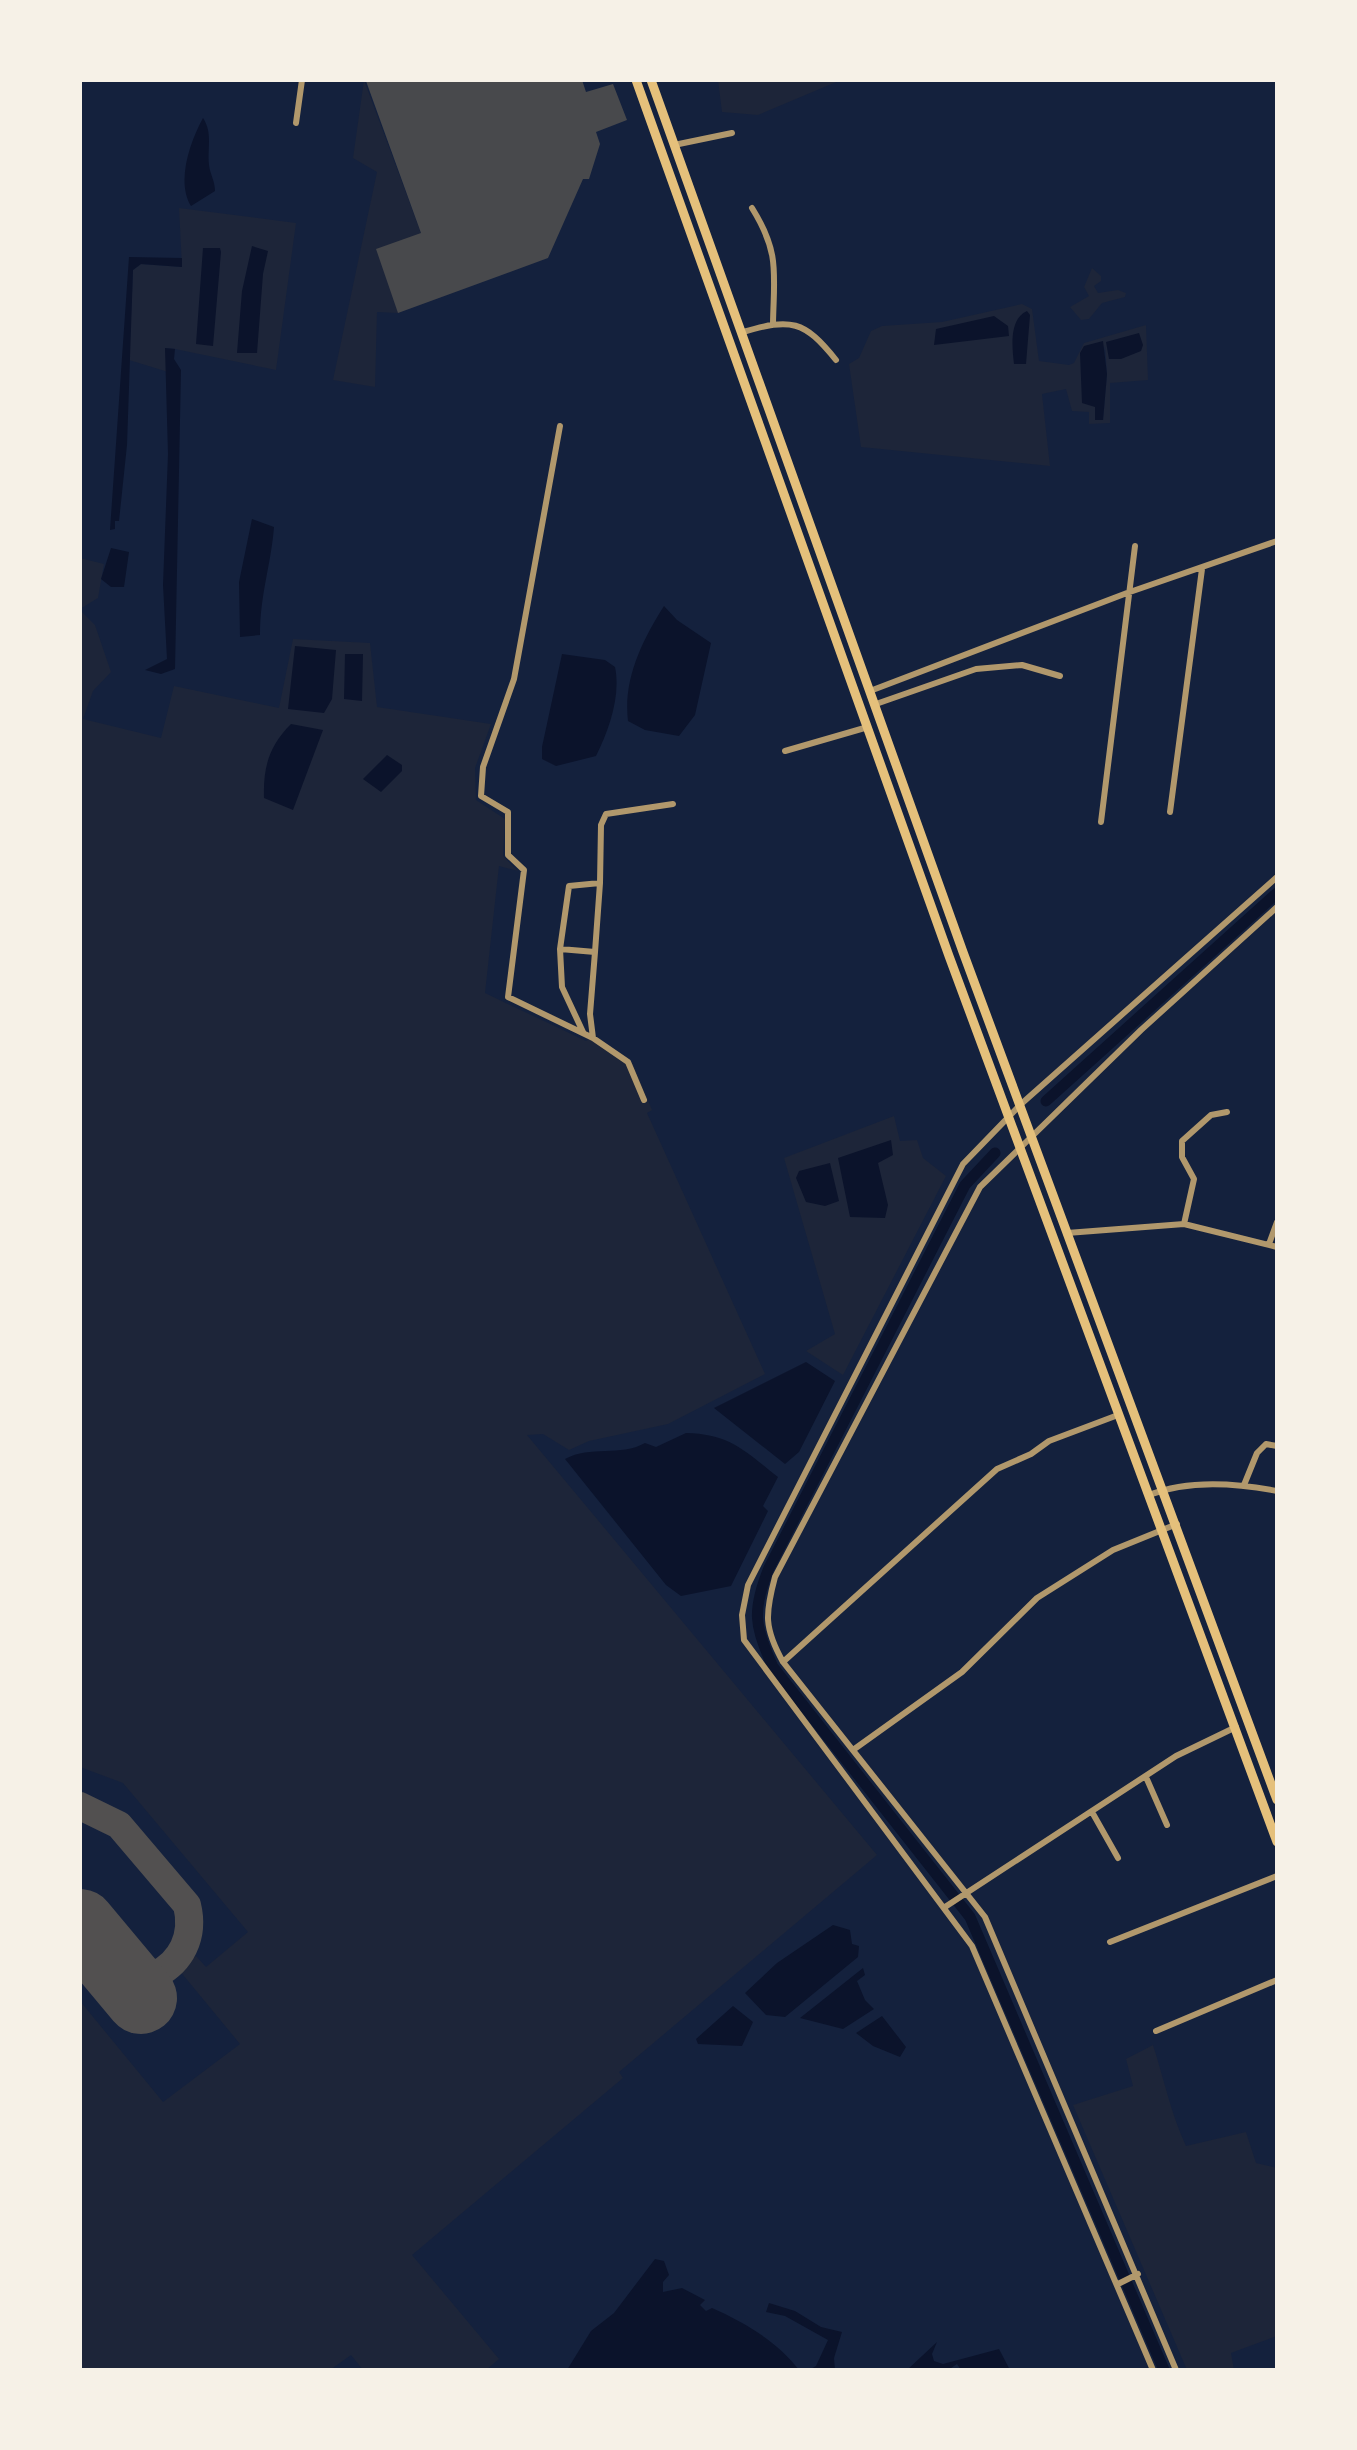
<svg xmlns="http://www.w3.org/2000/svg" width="1357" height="2450" font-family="'Archivo Narrow',sans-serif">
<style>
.green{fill:#1d2539;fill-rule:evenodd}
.water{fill:#0b132b}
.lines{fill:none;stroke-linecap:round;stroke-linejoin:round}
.canal{stroke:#0b132b;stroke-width:11}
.taxiway{stroke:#525050;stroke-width:28}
.runway{stroke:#525050;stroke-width:72}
.building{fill:#48494c}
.minor{stroke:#b1986c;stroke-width:6}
.trunk{stroke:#e5c07b;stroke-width:9}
</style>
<rect width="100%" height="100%" fill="#14213d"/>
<path class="green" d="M364 80 421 233 398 313 377 312 375 387 333 380 377 172 353 158Z
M718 80H841L758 115 722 112Z
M179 208 296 223 276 370 175 349 166 348 168 372 129 360 133 270 141 264 182 267Z
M1092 268 1101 276V281L1094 286 1098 293 1118 290 1126 293 1125 297 1102 303 1089 319 1081 320 1070 307 1089 296 1084 287Z
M1022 304 1032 309 1039 361 1069 365 1074 363 1084 343 1146 325 1148 380 1110 383V423L1089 424V412L1072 411 1066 389 1042 394 1050 466 861 447 849 364 859 358 871 331 882 326 942 322ZM1105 345 1107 374 1103 420H1095Z
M80 558 104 564 98 598 80 609Z
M80 610 95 625 111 672 93 691 83 719 161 738 174 686 279 708 293 639 370 643 377 707 491 724 475 768 476 800 505 819 503 856 518 871 499 866 485 993 586 1041 593 1035 633 1064 652 1110 647 1113 765 1374 668 1424 589 1441 569 1450 543 1434 527 1435 877 1855 619 2072 623 2078 412 2255 499 2359 486 2370H363L351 2355 330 2370H80V2001L163 2102 240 2044 179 1970 196 1956 206 1967 248 1932 123 1783 80 1767Z
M894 1116 900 1141 917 1140 923 1158 946 1176 843 1375 806 1351 835 1334 784 1158Z
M1153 2045C1164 2079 1171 2114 1186 2146L1246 2132 1256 2163 1277 2168V2336L1231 2353 1234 2370H1187L1073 2105 1133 2086 1126 2059Z"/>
<path class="water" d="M203 118C213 133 207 148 209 165 210 174 215 181 215 191L191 206C176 182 190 142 203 118Z
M252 246 268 251 263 274 257 353H237L242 291Z
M203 248H220L221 252 213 346 196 344Z
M129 257 182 258V267L141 264 133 270 127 445 119 521H115V529L110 530Z
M1027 311 1030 315 1026 364H1014C1012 346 1009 319 1027 311Z
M994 316 1008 326 1009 336 934 345 936 329Z
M1139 333 1143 345 1141 351 1121 359H1109L1106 342Z
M1103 341 1107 374 1103 420H1095V407L1082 403 1080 353 1084 346Z
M165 348 175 349 174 359 181 370 175 669 161 674 145 670 167 659 163 585 168 454Z
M252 519 274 527C271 565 260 594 260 635L240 637 239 582Z
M111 548 129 552 124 587H111L101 579Z
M664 606 677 620 711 643 695 715 679 736 645 730 628 721C623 679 642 641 664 606Z
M295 646 336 650 332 699 324 713 288 709Z
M345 654H363L362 701 344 699Z
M562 654 605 660 615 667C621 696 609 730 596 756L556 766 542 759V747Z
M291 724 323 730 293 810 264 798C263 767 269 746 291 724Z
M387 755 402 765V771L381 792 363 779Z
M891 1140 893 1155 878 1163 888 1205 885 1218 850 1217 838 1158Z
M830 1163 839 1201 825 1206 806 1202 796 1178 799 1171Z
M806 1362 835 1381 799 1452 785 1464 714 1408Z
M686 1433C730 1434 745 1451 778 1477L763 1506 768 1511 731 1586 681 1596 666 1585 565 1459C591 1445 620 1457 645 1443L656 1447Z
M833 1925 850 1930 852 1944 859 1946 858 1957 785 2017 766 2015 745 1993 777 1963Z
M863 1968 865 1975 857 1981 865 2000 874 2009 843 2029 800 2018Z
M733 2006 753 2022 742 2046 698 2044 696 2039Z
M882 2016 906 2047 900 2057 873 2046 856 2033Z
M655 2259 664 2261 669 2275 663 2282V2292L682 2288 705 2300 700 2305 706 2311 712 2308C744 2322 778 2342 799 2370H567L591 2331 614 2313Z
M769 2303 795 2311 821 2327 842 2332 834 2358 835 2370H809L816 2366 828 2340 785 2316 766 2312Z
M937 2342 932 2354 934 2361 943 2364 999 2349 1010 2370H961L957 2364 948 2370H907Z"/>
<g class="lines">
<path class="canal" d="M1046 1101 1277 893
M995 1153 965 1185 769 1568C752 1610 754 1626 773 1667L970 1917 1164 2370"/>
<path class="taxiway" d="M80 1806 119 1825 187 1905C203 1970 127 2004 80 1964"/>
<path class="runway" d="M80 1925 141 1998"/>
</g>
<path class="building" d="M370 80H582L586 92 613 84 627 120 596 132 600 144 589 179H583L548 258 398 313 376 249 421 233 366 81Z"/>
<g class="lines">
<path class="minor" d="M296 123 302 80
M674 145 732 133
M752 208C780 253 774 273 773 323
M743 332C791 318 804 320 836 360
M560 426 514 679 483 767 481 796 508 812V855L524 870 508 997 593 1038 628 1062 644 1100
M870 691 1127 593 1277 541
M876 704 976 669 1022 665 1060 676
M785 751 868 727
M1170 812 1202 569
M1101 822 1135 546
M600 883 601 825 606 814 673 804
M560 949 569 886 600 883 595 952
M583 1032 562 987 560 949 595 952 590 1014 593 1038
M1184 1224 1194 1179 1182 1157V1141L1211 1115 1227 1112
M1067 1233 1184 1224 1277 1247
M1269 1244 1277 1222
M1244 1485 1257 1453 1266 1444 1277 1446
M1149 1495C1189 1479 1236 1483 1277 1491
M783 1662 997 1469 1031 1454 1049 1441 1118 1415
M853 1750 962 1672 1037 1598 1113 1550 1177 1524
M1146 1777 1167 1825
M1092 1812 1118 1858
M945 1907 1176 1756 1236 1727
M1110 1942 1277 1876
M1156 2031 1277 1980
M1118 2284 1138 2274
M1153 2370 972 1946 744 1640 742 1615 748 1585 963 1164 1020 1105 1277 877
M1176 2370 985 1917 783 1662C764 1628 765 1614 775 1577L980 1187 1141 1030 1277 907"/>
<path class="trunk" d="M636 80 949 956 1277 1842
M651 80 963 952 1277 1800"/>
</g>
<rect width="1357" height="2450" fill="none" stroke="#f6f1e7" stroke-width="164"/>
</svg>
